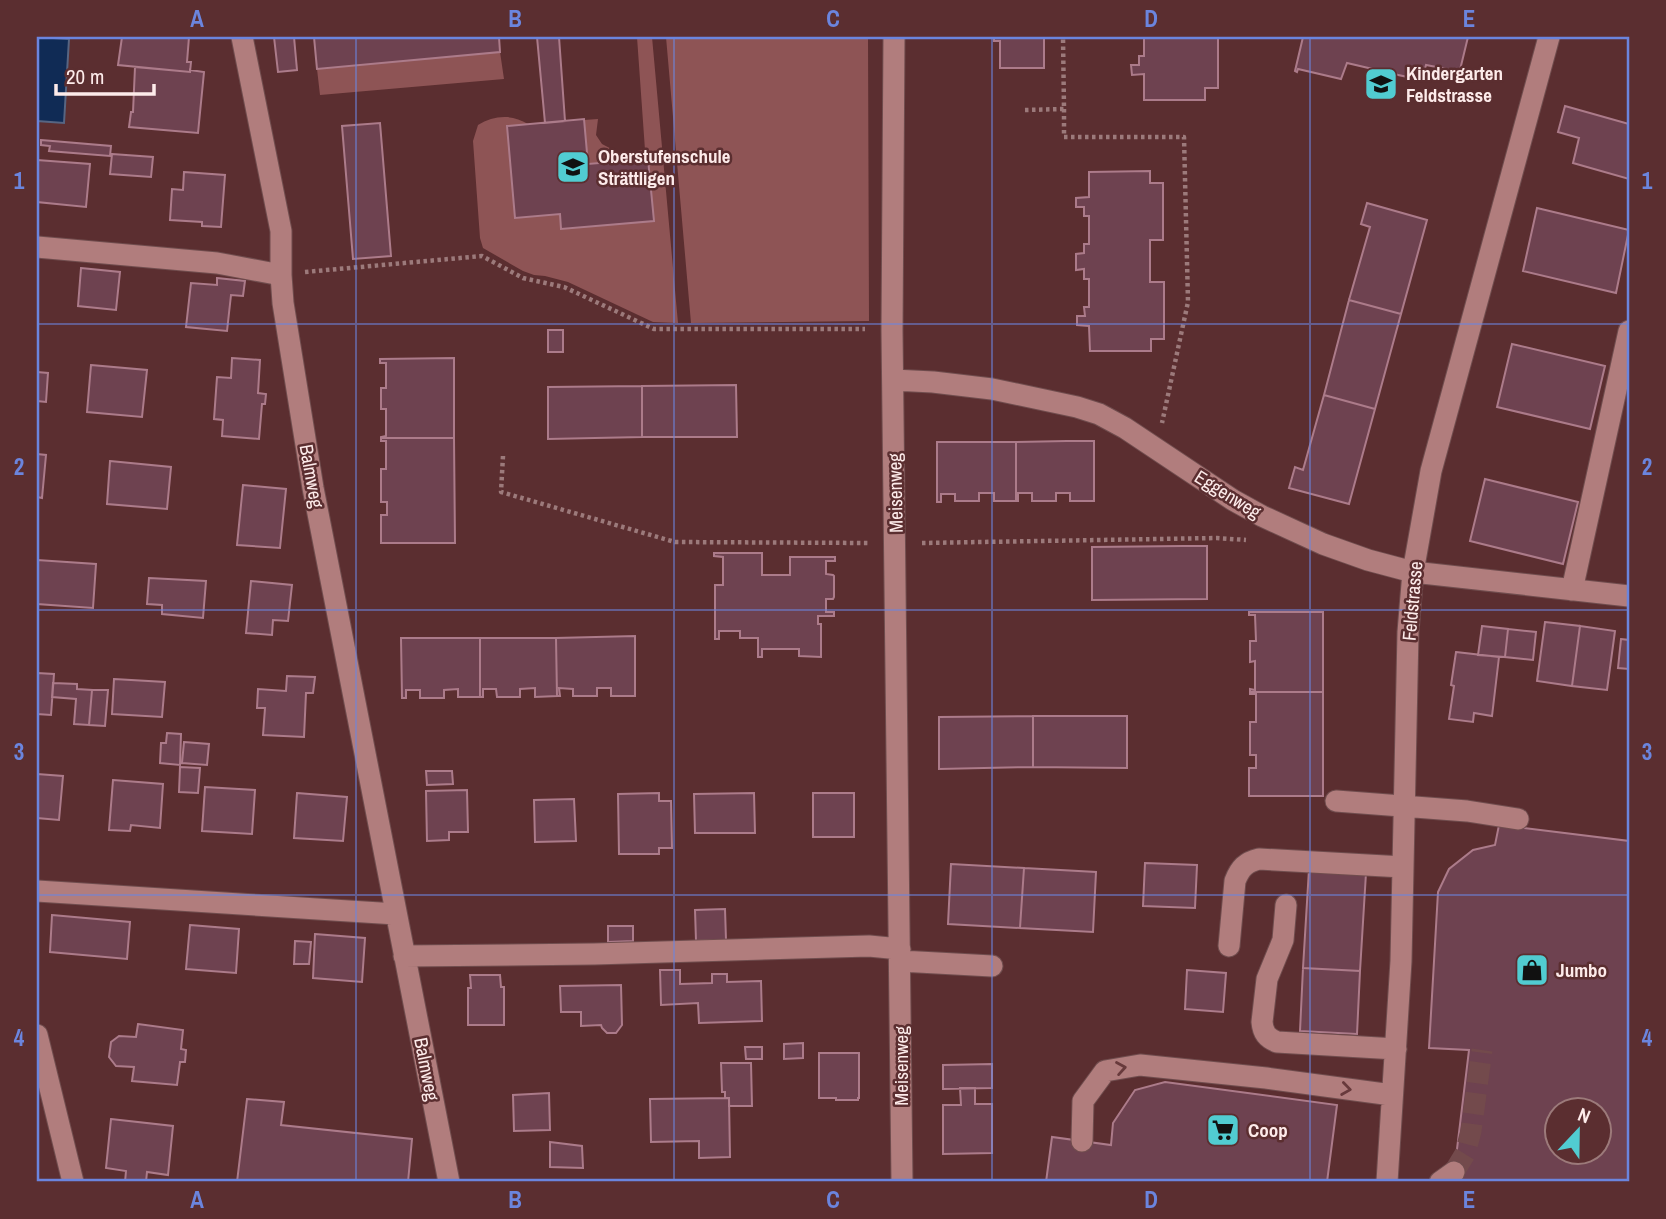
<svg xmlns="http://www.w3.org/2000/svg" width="1666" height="1219" font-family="'Archivo Narrow',sans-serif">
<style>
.green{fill:#8e5455}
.water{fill:#102b55;stroke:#576582;stroke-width:2}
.building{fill:#6e4250;stroke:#ac7b8a;stroke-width:2;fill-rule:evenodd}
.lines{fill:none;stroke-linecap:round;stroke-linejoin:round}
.minor-tunnel{stroke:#734a4c;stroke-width:21;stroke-dasharray:21 10;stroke-linecap:butt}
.minor-casing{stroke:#704d4e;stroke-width:23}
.path{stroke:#9c7a7b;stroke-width:4.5;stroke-dasharray:3.5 3.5;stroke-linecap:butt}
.minor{stroke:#b17d7d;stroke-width:21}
.oneway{stroke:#683a3c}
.grid{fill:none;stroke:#6b85de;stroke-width:2;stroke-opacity:0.55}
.labels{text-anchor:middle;stroke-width:5;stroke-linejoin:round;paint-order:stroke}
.poi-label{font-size:19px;font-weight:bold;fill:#fdebea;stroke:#5b2e30;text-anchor:start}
.street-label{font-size:19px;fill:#fdebea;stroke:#5b2e30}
.neatline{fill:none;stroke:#6b85de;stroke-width:2.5}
.grid-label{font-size:23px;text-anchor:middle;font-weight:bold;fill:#6b85de}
</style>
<rect width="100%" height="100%" fill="#5b2e30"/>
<path class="green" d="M637 37H652L678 323 653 322 568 282 545 276 534 275 523 271 483 248 480 238 473 141 478 125C494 115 512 114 528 124L598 119 596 135 602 144 619 153 645 150Z
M666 37H868L869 321 691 323Z
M500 52 504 79 320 95 317 69Z"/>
<path class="water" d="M37 37 69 39 64 123 37 121Z"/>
<path class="building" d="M122 37H189L187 62H191L190 72 118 65Z
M274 37H294L297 70 278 72Z
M314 37H499L500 52 317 69Z
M537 37H559L565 121 545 123Z
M994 37H1044V68H1000V41H994Z
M1144 37H1218V88H1205V100H1144V74L1132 75 1131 65H1139V56H1144Z
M1303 37H1468L1459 74H1457V71L1426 65 1422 80 1379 71 1378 73H1376L1377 70 1347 63 1341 79 1298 69 1297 72 1295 71Z
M135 67 190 72V70L204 72 198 133 129 127 131 112H133Z
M1565 106 1629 124V179L1573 163 1579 138 1558 132Z
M584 119 588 164 648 159 654 221 561 229 560 214 515 218 507 126Z
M380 123 391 256 353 259 342 126Z
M41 140 111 146 110 156 49 151 50 146 41 145Z
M112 154 153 157 151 177 110 174Z
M37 160 90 164 86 207 37 202Z
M1150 171V183H1163V240H1150V282H1164V339H1151V351H1090L1089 326 1077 325V316H1085L1084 307H1089V279H1084V269L1076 270V254L1084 253V244H1089V216H1084V207H1076V198L1089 197V172Z
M184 172 225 175 221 227 202 226V222L170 220 172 189 183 190Z
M1367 203 1427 220 1401 314 1349 300 1370 227 1361 224Z
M1537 208 1629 230 1616 293 1523 271Z
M81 268 120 272 116 310 78 306Z
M217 278 245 281 243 296 231 295 227 331 186 327 191 283 217 285Z
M1349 300 1401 314 1375 409 1324 395Z
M548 330H563V352H548Z
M1512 344 1605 366 1590 429 1497 407Z
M232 358 260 360 258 393 266 394 265 404H262L259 439 222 436 223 420 214 419 217 377 231 378Z
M454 358V438H381V437L386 436V409H381V388H386V363H380V359Z
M91 365 147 370 142 417 87 412Z
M37 372 48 373 46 402 37 401Z
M736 385 737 437H642V386Z
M642 386V437L548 439V387Z
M1324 395 1375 409 1349 504 1289 488 1295 467 1303 470Z
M381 438H454L455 543H381V515H387V502H381V469H386V441H381Z
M1067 441H1094V501H1070V493H1056V501H1032V493H1018V501H1016V442Z
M937 442H1016V501H994V493H979V501H955V494H941V502H937Z
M37 454 46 455 42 498 37 497Z
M110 461 171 467 167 509 107 504Z
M1485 479 1578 502 1563 564 1470 541Z
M243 485 286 489 280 548 237 545Z
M1182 546H1207V599L1092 600V547Z
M714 553H762V575H790V557H835V561H826V574L833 575 834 576V597L833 599H826V612H834V616H818V624H821V657L799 656V649H762V657H758V638H740V631H719V639H715V585H723V557L714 556Z
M37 560 96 564 93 608 37 604Z
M149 578 206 581 203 618 162 614V605L147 604Z
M251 581 292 585 288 621 273 620 272 635 246 633Z
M1249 612H1323V692H1250V689L1255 690V661L1250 662V641H1256L1255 615H1249Z
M1545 622 1580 626 1572 686 1537 681Z
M1482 626 1508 629 1505 657 1478 655Z
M1580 626 1615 631 1607 690 1572 686Z
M1508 629 1536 632 1533 660 1505 657Z
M635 636V696H611V688H597V696H573V689L559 688 560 696H557L556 638Z
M401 638H480V697H458V689L444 690V698H420V690H406V698H402Z
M480 638H556L557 696 535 697V688L520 689V697H497L496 689H483V697H480Z
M1621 639 1629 640V669L1618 668Z
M1456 652 1499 657 1492 716 1474 713 1473 722 1449 719 1454 686 1451 685Z
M37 673 54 674 51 715 37 714Z
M287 676 315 677 313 693H306L304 737 263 735 265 708H257L258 689 286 691Z
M114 679 165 682 162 717 112 714Z
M53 683 77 684V689L92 690 89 725 74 724 76 699 52 697Z
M92 690H108L105 726 89 725Z
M1250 692H1323V796H1249V768H1256V755H1250V722H1256V694H1250Z
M1033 716V767L939 769V717Z
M1033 716H1127V768L1033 767Z
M167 733 181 734 180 765 160 763 161 743H166Z
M184 742 209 744 207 765 182 763Z
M180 767 200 768 198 793 179 792Z
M426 771H452L453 784 427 785Z
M37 774 63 776 59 820 37 818Z
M113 780 163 784 160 828 131 825 130 831 109 830Z
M205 787 255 790 252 834 202 831Z
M467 790 468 832H449V840L427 841 426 791Z
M297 793 347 797 343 841 294 838Z
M659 793V801H671L672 848H659V854H619L618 794Z
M754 793 755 833H695L694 794Z
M813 793H854V837H813Z
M574 799 576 841 535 842 534 800Z
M1499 825 1629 841V1182H1453L1469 1050 1429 1048 1438 892 1449 869 1473 850 1495 845ZM1558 1110H1600V1152H1558Z
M1145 863 1197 865 1195 908 1143 906Z
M951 864 1024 868 1020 928 948 924Z
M1024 868 1096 872 1093 932 1020 928Z
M1309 869 1366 873 1360 971 1303 968Z
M725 909 726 940 696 941 695 910Z
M52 915 130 922 127 959 50 952Z
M190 925 239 929 236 973 186 969Z
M608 926H633V941L608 942Z
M315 934 365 938 362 982 313 978Z
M295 941 311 942 309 964H294Z
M1303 968 1360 971 1357 1034 1300 1031Z
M660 970H680V984L712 983V974H727V982L761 981 762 1021 699 1023 698 1003 661 1005Z
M1187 970 1226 973 1223 1012 1185 1009Z
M470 975H500L501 987H504V1025H468V988H471Z
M621 985 622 1025 616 1033H607L602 1028 601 1025 581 1026V1012H561L560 986Z
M138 1024 183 1030 181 1049 186 1050 185 1062H180L177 1085 132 1081 134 1067 116 1066 109 1057 111 1042 119 1036 136 1037Z
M803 1043V1058L784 1059V1044Z
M745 1047H762V1059H746Z
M819 1053H859V1098H858V1100H836V1098H819Z
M721 1063H751L752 1106H729V1098H725V1092H722Z
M992 1064V1088L943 1089V1065Z
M1165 1082 1337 1105 1327 1182H1046L1052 1137 1111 1145 1113 1123 1135 1090Z
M960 1088H975V1104H992V1153L943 1154V1105H961Z
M549 1093 550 1130 514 1131 513 1095Z
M729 1098 730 1157 699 1158V1141L651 1142 650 1099Z
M247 1099 284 1102 281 1125 412 1139 408 1182H237Z
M111 1119 173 1126 168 1175 147 1172 146 1182H125L126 1171 106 1168Z
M550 1142 582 1146 583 1168 550 1167Z"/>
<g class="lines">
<path class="minor-tunnel" d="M1454 1172 1465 1154 1471 1131 1482 1050"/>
<defs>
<path id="minor" d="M242 37 281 231V275L283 303 313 488 449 1182
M894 37 892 331 902 1182
M37 247 217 263 281 275
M893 380 933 382 992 389 1077 407 1099 414 1125 428 1233 500 1262 516 1323 544 1368 560 1413 572 1629 596
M1572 590 1629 331
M1336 801 1467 811 1518 819
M37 891 396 914
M1286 905 1283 940 1267 979 1262 1022C1263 1033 1267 1038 1277 1042L1396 1049
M1229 946 1235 881C1240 868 1246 862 1259 859L1403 867
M404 956 594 954 869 946 900 949
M900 961 992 966
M37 1035 73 1182
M1082 1141 1083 1101 1105 1071 1140 1065 1266 1078 1392 1095
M1387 1182 1401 961 1408 632 1413 572 1431 471 1549 37
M1440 1182 1454 1172"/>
</defs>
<use href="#minor" class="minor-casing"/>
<path class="path" d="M1064 109V137H1184L1188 302 1162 423
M1025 110 1064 109 1063 37
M305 272 482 256 523 278 564 287 654 329H865
M503 456 501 492 675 542 868 543
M922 543 1217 538 1246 540"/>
<use href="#minor" class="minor"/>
</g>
<defs><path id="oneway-chevron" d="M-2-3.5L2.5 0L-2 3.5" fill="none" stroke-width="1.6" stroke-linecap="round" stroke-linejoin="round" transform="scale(1.75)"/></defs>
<g class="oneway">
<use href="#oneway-chevron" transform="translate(1121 1068) rotate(-10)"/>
<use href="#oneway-chevron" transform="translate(1346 1089) rotate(8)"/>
</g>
<path class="grid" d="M356 37V1182M674 37V1182M992 37V1182M1310 37V1182M37 324H1629M37 610H1629M37 895H1629"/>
<defs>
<symbol id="school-square" viewBox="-11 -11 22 22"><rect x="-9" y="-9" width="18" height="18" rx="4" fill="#51ccd1" stroke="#5b2e30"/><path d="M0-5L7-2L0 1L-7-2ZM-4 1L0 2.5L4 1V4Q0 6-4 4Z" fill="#111"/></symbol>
<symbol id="shop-square" viewBox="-11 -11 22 22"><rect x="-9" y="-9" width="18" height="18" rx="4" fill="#51ccd1" stroke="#5b2e30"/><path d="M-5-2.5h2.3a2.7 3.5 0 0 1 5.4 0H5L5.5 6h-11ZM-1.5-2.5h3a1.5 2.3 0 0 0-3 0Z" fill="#111"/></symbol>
<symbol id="supermarket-square" viewBox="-11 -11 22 22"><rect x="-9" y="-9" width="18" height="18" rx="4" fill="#51ccd1" stroke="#5b2e30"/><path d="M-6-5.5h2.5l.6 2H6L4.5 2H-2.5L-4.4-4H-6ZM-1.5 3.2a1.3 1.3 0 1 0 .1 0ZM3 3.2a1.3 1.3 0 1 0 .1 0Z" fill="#111"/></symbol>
</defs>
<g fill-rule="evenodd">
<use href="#school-square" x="1362" y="65" width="38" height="38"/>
<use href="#school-square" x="554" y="148" width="38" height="38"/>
<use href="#shop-square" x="1513" y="951" width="38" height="38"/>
<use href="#supermarket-square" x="1204" y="1111" width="38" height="38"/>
</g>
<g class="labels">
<g class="poi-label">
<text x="1406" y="80">Kindergarten<tspan x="1406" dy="22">Feldstrasse</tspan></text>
<text x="598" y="163">Oberstufenschule<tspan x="598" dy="22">Strättligen</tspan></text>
<text x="1556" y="977">Jumbo</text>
<text x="1248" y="1137">Coop</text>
</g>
<g class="street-label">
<text transform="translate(312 476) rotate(80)" y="7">Balmweg</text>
<text transform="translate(895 493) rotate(-91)" y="7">Meisenweg</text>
<text transform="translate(1228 494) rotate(32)" y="7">Eggenweg</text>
<text transform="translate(1412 601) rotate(-85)" y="7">Feldstrasse</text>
<text transform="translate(901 1066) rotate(-90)" y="7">Meisenweg</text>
<text transform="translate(427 1069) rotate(79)" y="7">Balmweg</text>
</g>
</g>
<rect width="1666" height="1219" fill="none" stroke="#5b2e30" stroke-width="77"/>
<g transform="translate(1578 1131) rotate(22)"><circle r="33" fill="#5b2e30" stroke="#9c7a7a" stroke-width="2"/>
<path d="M0-5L12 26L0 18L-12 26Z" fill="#51ccd1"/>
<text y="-10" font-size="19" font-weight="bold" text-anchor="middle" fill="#fdebea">N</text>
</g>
<path d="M56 84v10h98v-10" fill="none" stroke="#fdebea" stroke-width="3.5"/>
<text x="66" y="84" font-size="21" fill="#fdebea" stroke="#5b2e30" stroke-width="5" paint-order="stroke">20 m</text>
<rect x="38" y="38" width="1590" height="1142" class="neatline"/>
<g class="grid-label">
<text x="197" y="27">A</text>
<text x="515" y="27">B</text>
<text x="833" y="27">C</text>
<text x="1151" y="27">D</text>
<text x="1469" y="27">E</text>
<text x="19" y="189">1</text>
<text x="1647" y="189">1</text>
<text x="19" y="475">2</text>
<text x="1647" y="475">2</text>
<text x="19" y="760">3</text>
<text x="1647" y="760">3</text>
<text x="19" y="1046">4</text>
<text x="1647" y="1046">4</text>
<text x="197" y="1208">A</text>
<text x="515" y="1208">B</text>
<text x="833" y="1208">C</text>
<text x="1151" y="1208">D</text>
<text x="1469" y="1208">E</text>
</g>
</svg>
